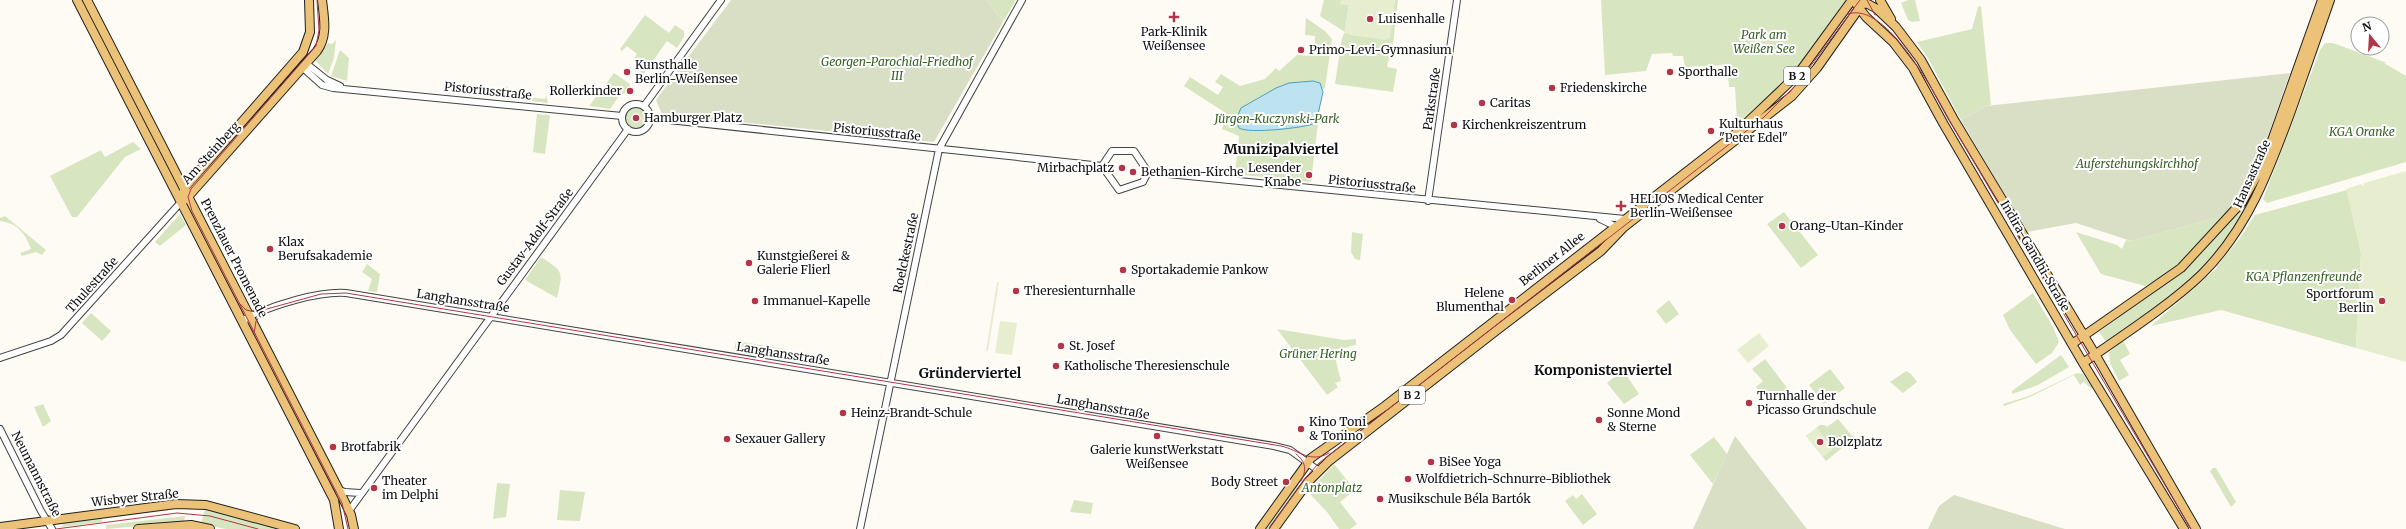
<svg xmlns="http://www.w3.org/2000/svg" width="2406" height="529" font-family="Merriweather,serif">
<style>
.green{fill:#d7e6c0}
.cemetery{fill:#d9dfc5}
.pitch{fill:#e7eed0}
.water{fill:#bde3f0;stroke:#4b9ec0}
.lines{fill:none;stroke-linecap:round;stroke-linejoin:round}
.minor-casing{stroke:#434343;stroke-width:8}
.major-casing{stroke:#212121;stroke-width:10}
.minor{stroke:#fff;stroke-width:6}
.major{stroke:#ebc277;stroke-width:8}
.tram{stroke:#b23548;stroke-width:1}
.poi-dot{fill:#b23548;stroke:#fff;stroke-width:1.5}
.labels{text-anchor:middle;stroke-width:4;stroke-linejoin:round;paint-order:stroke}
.shield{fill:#fff;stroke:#585858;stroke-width:1}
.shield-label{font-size:11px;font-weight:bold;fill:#101010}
.poi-label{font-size:12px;fill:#101010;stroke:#fff;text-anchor:start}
.park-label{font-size:12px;font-style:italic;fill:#396226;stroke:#fff}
.street-label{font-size:12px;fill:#101010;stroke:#fff}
.quarter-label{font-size:14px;font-weight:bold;fill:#101010;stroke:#fff}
</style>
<rect width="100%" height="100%" fill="#fefbf4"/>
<path class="green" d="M987 0H1016L1003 22Z
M1324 0H1341V4L1349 5 1345 32 1320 16Z
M1395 0H1398L1393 44 1387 43 1391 50 1387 67 1397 69 1393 92 1335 84 1342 38 1345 32 1352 35 1388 39Z
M1601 0H1847L1794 73 1739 124 1737 120 1735 87H1729L1727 65 1685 67 1683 56H1673L1672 53 1652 54 1646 71 1605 75Z
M1908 0H1915L1920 21 1912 22 1908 20 1901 3Z
M1981 6 1991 105 1986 106 1961 120 1929 60 1917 42 1972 29 1978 7Z
M645 15 669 33 675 25 684 31V37L677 48 667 41 643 75 639 70V64L633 60 637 54 627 46 622 51 620 49Z
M1306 18 1325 31 1332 39 1325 88 1322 89 1311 182 1235 174 1239 136 1222 129 1227 114 1184 86 1190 77 1218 95 1223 87 1215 82 1221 74 1240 86 1265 79 1276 68 1279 71 1297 55 1310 56 1314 54 1315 36 1305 35Z
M336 40 334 58 328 74 315 60 328 43 332 44Z
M2325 43H2333L2387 63H2384L2406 76V162L2267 203 2263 199 2320 50Z
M340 50 349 58 347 81 331 76Z
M614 73 630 84 629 91 619 96 610 109 589 106Z
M508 86 506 89 511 93 513 90 517 92 516 96 545 99 546 95 548 103 499 97 502 89Z
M625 117a11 11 0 1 1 22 0a11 11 0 1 1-22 0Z
M537 114 550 115 545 154 533 152Z
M133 142 141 149 125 157 77 217H72L50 176 101 150 105 157Z
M2347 190 2361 253 2356 348 2221 310 2151 326 2217 268V266L2240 238 2255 215Z
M2248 197 2254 200C2246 213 2239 227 2230 239 2196 282 2150 312 2106 342L2099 332 2169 281Z
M1784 212 1818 255 1801 268 1767 224Z
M180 214 186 225 160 246 155 242Z
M5 216 46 250 42 255 36 252 22 256 20 253 31 249C26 234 17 223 0 221V218Z
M2224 216C2201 240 2176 273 2145 286L2101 274 2076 232 2117 245 2122 249 2126 240 2131 241Z
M1352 232 1363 234 1360 260 1355 259 1351 252Z
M541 257C564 272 563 271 557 298L525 280Z
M367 264 380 274 377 292 368 291 372 279 362 272Z
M2033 293 2053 327 2059 342 2052 353 2036 364 2010 330 2003 315Z
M1669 300 1679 314 1666 324 1656 311Z
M91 313 111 331 102 341 82 323Z
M1277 329 1344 340 1356 339V345L1340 349 1336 361 1341 381 1335 383 1338 387 1327 395Z
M2123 340 2130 354 2120 360 2129 375 2119 381 2110 363 2109 352Z
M736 341 785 349 783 359 734 351Z
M2061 355 2069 367 2038 385 2012 394V391Z
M1765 359 1788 389 1769 403 1756 387 1763 381 1752 369Z
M1830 369 1845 388 1824 404 1809 385Z
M1623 370 1639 394 1624 404 1607 383Z
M1906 371 1911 374 1917 382 1903 393 1890 382Z
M2077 373 2083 374 2093 388 2091 389 2084 382 2080 385 2074 375 2030 397 2004 406 2003 404 2029 396Z
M43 404 51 421 43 427 34 407Z
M1838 419 1854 438 1826 461 1806 436 1820 425H1825L1827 427Z
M1714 437 1727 454 1713 484 1690 455Z
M1334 464 1355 490 1340 502 1357 524 1350 529H1339L1327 512 1308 492Z
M2213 468H2216L2236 502 2231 507 2210 471Z
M1299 481 1297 484 1300 487 1272 529H1263Z
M497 483 510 484 506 517 493 519Z
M560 490 585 492 580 521 557 520Z
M1582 494 1597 514 1583 525 1565 501 1573 495 1576 499Z
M1074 500 1093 503 1091 514 1070 512Z
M205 509 273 526V529H226L201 524Z
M101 516 102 522 61 527 64 523Z
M185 516 184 522 106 529V525Z"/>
<path class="cemetery" d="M731 0H987L1003 22 934 142 662 114 656 100Z
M2290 73 2259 162 2244 190 2224 216 2131 241 2076 223 2027 232 1961 120 1986 106Z
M1735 436 1807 529H1693Z
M1954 495 2065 529H1928L1939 506Z"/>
<path class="pitch" d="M1341 0H1395L1390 38 1385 40 1352 35 1345 32 1349 5 1340 4Z
M2406 171V362L2356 348 2361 253 2346 189 2361 184 2363 186 2364 183Z
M997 282H999L988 351H986Z
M1000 321 1017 323 1012 355 995 353Z
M1759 333 1769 346 1748 363 1737 350Z
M1817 428 1833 449 1823 457 1806 436Z"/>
<path class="water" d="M1313 81 1320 83 1323 92 1316 123C1305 128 1248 134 1239 128L1236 120 1241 108 1276 88 1289 83Z"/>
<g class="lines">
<defs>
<path id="minor" d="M307 64 327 80 340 86
M303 68 322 85 333 88 622 116
M622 118a14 14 0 1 1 28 0a14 14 0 1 1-28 0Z
M644 106 721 0
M650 118 1102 166
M1112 151H1134L1148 172 1143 182 1119 190 1102 166Z
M1148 172 1625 219
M1428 201 1457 0
M1600 219 1619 228
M244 324 245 319 250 316C275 305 318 291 346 293L1274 446 1290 450 1319 471
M0 358 51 341 61 335 182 201
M0 429 41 511 52 529
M339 490 345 492 360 493
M349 511 628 129
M860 529 939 149 1022 0"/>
<path id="major" d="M77 0 334 500 339 529
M87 0 339 490 351 515 354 529
M1880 0 1891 19
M1859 3 1868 4 1877 9 1896 27 1921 60 1953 118 2095 354 2196 529
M1857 5 1866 17 1893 42 1913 68 1943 123 2083 363 2184 529
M183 193 186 186 303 52 310 32 309 0
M186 199 317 51C328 36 324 18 322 0
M2072 344 2181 268 2242 202 2264 163 2322 0
M2083 363C2120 337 2170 305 2202 274 2248 228 2269 171 2291 111 2304 74 2317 37 2330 0
M0 527 176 504 206 505 295 529
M138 529 191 525 210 529
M1260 529 1311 458 1385 406 1734 135 1798 74 1852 0
M1274 529 1308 482 1329 461 1497 330 1601 251 1624 227 1792 96 1817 68 1865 0"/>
</defs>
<use href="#minor" class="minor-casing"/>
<use href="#major" class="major-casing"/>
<use href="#minor" class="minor"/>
<use href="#major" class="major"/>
<path class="tram" d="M317 0 319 30 316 46 191 189 188 197 192 211 342 503 348 529
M1867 0 1875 15
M1848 14C1887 0 1937 98 1952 125L2191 529
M239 303 246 310 256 312 321 294 346 293 1281 446C1299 450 1310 464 1329 453
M254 334 256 321 266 310
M1296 454C1306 462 1307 470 1301 481
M56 529 177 513 210 516 258 529
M1269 529 1307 476 1319 463 1763 118 1798 83 1860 0"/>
</g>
<g class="poi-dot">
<path d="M1172 11h4v4h4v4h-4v4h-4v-4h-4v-4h4z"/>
<circle cx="1370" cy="19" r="4"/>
<circle cx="1301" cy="50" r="4"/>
<circle cx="627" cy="72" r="4"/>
<circle cx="1670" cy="72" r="4"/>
<circle cx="1552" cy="88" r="4"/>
<circle cx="630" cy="91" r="4"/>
<circle cx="1482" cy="103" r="4"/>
<circle cx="636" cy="118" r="4"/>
<circle cx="1454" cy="125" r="4"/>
<circle cx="1711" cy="131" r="4"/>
<circle cx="1122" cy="168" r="4"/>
<circle cx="1133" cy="172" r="4"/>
<circle cx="1309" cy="175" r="4"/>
<path d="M1619 200h4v4h4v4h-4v4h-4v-4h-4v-4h4z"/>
<circle cx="1782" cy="226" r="4"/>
<circle cx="270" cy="249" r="4"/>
<circle cx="749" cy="263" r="4"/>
<circle cx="1123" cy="270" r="4"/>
<circle cx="1016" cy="291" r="4"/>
<circle cx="1512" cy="300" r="4"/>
<circle cx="755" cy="301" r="4"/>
<circle cx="2382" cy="301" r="4"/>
<circle cx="1061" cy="346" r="4"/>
<circle cx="1056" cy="366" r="4"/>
<circle cx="1749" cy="403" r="4"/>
<circle cx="843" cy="413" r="4"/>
<circle cx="1599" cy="420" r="4"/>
<circle cx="1301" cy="429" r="4"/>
<circle cx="1157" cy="436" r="4"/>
<circle cx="727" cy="439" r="4"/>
<circle cx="1820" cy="442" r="4"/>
<circle cx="333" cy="447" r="4"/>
<circle cx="1431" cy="462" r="4"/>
<circle cx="1408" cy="479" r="4"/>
<circle cx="1286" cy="482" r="4"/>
<circle cx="374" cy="488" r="4"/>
<circle cx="1380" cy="499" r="4"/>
</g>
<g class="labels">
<g class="shield">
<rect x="1784" y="67" width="26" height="18" rx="3"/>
<rect x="1399" y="386" width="26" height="18" rx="3"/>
</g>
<g class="shield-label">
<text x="1797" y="80">B 2</text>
<text x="1412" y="399">B 2</text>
</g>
<g class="poi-label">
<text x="1378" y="23">Luisenhalle</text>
<text x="1174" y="36" text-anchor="middle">Park-Klinik<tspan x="1174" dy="14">Weißensee</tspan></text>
<text x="1309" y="54">Primo-Levi-Gymnasium</text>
<text x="635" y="69">Kunsthalle<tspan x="635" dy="14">Berlin-Weißensee</tspan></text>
<text x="1678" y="76">Sporthalle</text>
<text x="1560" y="92">Friedenskirche</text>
<text x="622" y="95" text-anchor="end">Rollerkinder</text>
<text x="1490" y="107">Caritas</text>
<text x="644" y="122">Hamburger Platz</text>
<text x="1719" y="128">Kulturhaus<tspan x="1719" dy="14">"Peter Edel"</tspan></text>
<text x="1462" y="129">Kirchenkreiszentrum</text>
<text x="1114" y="172" text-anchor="end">Mirbachplatz</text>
<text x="1301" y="172" text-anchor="end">Lesender<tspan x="1301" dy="14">Knabe</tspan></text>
<text x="1141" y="176">Bethanien-Kirche</text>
<text x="1630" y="203">HELIOS Medical Center<tspan x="1630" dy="14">Berlin-Weißensee</tspan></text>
<text x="1790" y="230">Orang-Utan-Kinder</text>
<text x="278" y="246">Klax<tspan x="278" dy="14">Berufsakademie</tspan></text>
<text x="757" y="260">Kunstgießerei &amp;<tspan x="757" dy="14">Galerie Flierl</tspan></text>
<text x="1131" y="274">Sportakademie Pankow</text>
<text x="1024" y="295">Theresienturnhalle</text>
<text x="1504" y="297" text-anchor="end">Helene<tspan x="1504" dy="14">Blumenthal</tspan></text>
<text x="2374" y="298" text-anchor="end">Sportforum<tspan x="2374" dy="14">Berlin</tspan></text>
<text x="763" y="305">Immanuel-Kapelle</text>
<text x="1069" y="350">St. Josef</text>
<text x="1064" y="370">Katholische Theresienschule</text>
<text x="1757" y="400">Turnhalle der<tspan x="1757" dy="14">Picasso Grundschule</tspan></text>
<text x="851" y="417">Heinz-Brandt-Schule</text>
<text x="1607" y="417">Sonne Mond<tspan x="1607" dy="14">&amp; Sterne</tspan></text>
<text x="1309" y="426">Kino Toni<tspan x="1309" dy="14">&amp; Tonino</tspan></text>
<text x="735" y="443">Sexauer Gallery</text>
<text x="1828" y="446">Bolzplatz</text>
<text x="341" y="451">Brotfabrik</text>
<text x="1157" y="454" text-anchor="middle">Galerie kunstWerkstatt<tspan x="1157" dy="14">Weißensee</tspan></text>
<text x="1439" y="466">BiSee Yoga</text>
<text x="1416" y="483">Wolfdietrich-Schnurre-Bibliothek</text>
<text x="382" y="485">Theater<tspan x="382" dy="14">im Delphi</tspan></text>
<text x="1278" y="486" text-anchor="end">Body Street</text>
<text x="1388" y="503">Musikschule Béla Bartók</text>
</g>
<g class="park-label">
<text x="1764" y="39">Park am<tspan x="1764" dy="14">Weißen See</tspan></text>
<text x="897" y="66">Georgen-Parochial-Friedhof<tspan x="897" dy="14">III</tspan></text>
<text x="1277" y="123">Jürgen-Kuczynski-Park</text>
<text x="2362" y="136">KGA Oranke</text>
<text x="2137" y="168">Auferstehungskirchhof</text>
<text x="2304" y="281">KGA Pflanzenfreunde</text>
<text x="1318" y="358">Grüner Hering</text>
<text x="1332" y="492">Antonplatz</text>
</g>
<g class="street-label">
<text transform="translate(488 91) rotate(6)" y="4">Pistoriusstraße</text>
<text transform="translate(1432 99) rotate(-82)" y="4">Parkstraße</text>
<text transform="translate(877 132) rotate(6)" y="4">Pistoriusstraße</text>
<text transform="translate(211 153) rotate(-48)" y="4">Am Steinberg</text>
<text transform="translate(2252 174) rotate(-66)" y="4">Hansastraße</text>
<text transform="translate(1372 184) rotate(6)" y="4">Pistoriusstraße</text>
<text transform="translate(535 237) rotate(-53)" y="4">Gustav-Adolf-Straße</text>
<text transform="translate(906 253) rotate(-78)" y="4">Roelckestraße</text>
<text transform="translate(2035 256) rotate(60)" y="4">Indira-Gandhi-Straße</text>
<text transform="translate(234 258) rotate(63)" y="4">Prenzlauer Promenade</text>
<text transform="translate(1552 259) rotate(-38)" y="4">Berliner Allee</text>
<text transform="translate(92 285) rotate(-48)" y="4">Thulestraße</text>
<text transform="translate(463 301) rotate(9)" y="4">Langhansstraße</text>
<text transform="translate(783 354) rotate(9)" y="4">Langhansstraße</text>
<text transform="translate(1103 407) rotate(10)" y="4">Langhansstraße</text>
<text transform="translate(36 474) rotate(63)" y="4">Neumannstraße</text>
<text transform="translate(135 498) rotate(-6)" y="4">Wisbyer Straße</text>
</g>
<g class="quarter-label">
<text x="1281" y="154">Munizipalviertel</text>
<text x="1603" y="375">Komponistenviertel</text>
<text x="970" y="378">Gründerviertel</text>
</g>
</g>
<g transform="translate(2370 36) rotate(342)"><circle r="19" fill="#ffffff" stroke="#9f9f9f"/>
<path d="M0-3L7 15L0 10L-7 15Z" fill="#b23548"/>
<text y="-6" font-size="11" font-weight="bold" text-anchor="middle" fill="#101010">N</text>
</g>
</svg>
